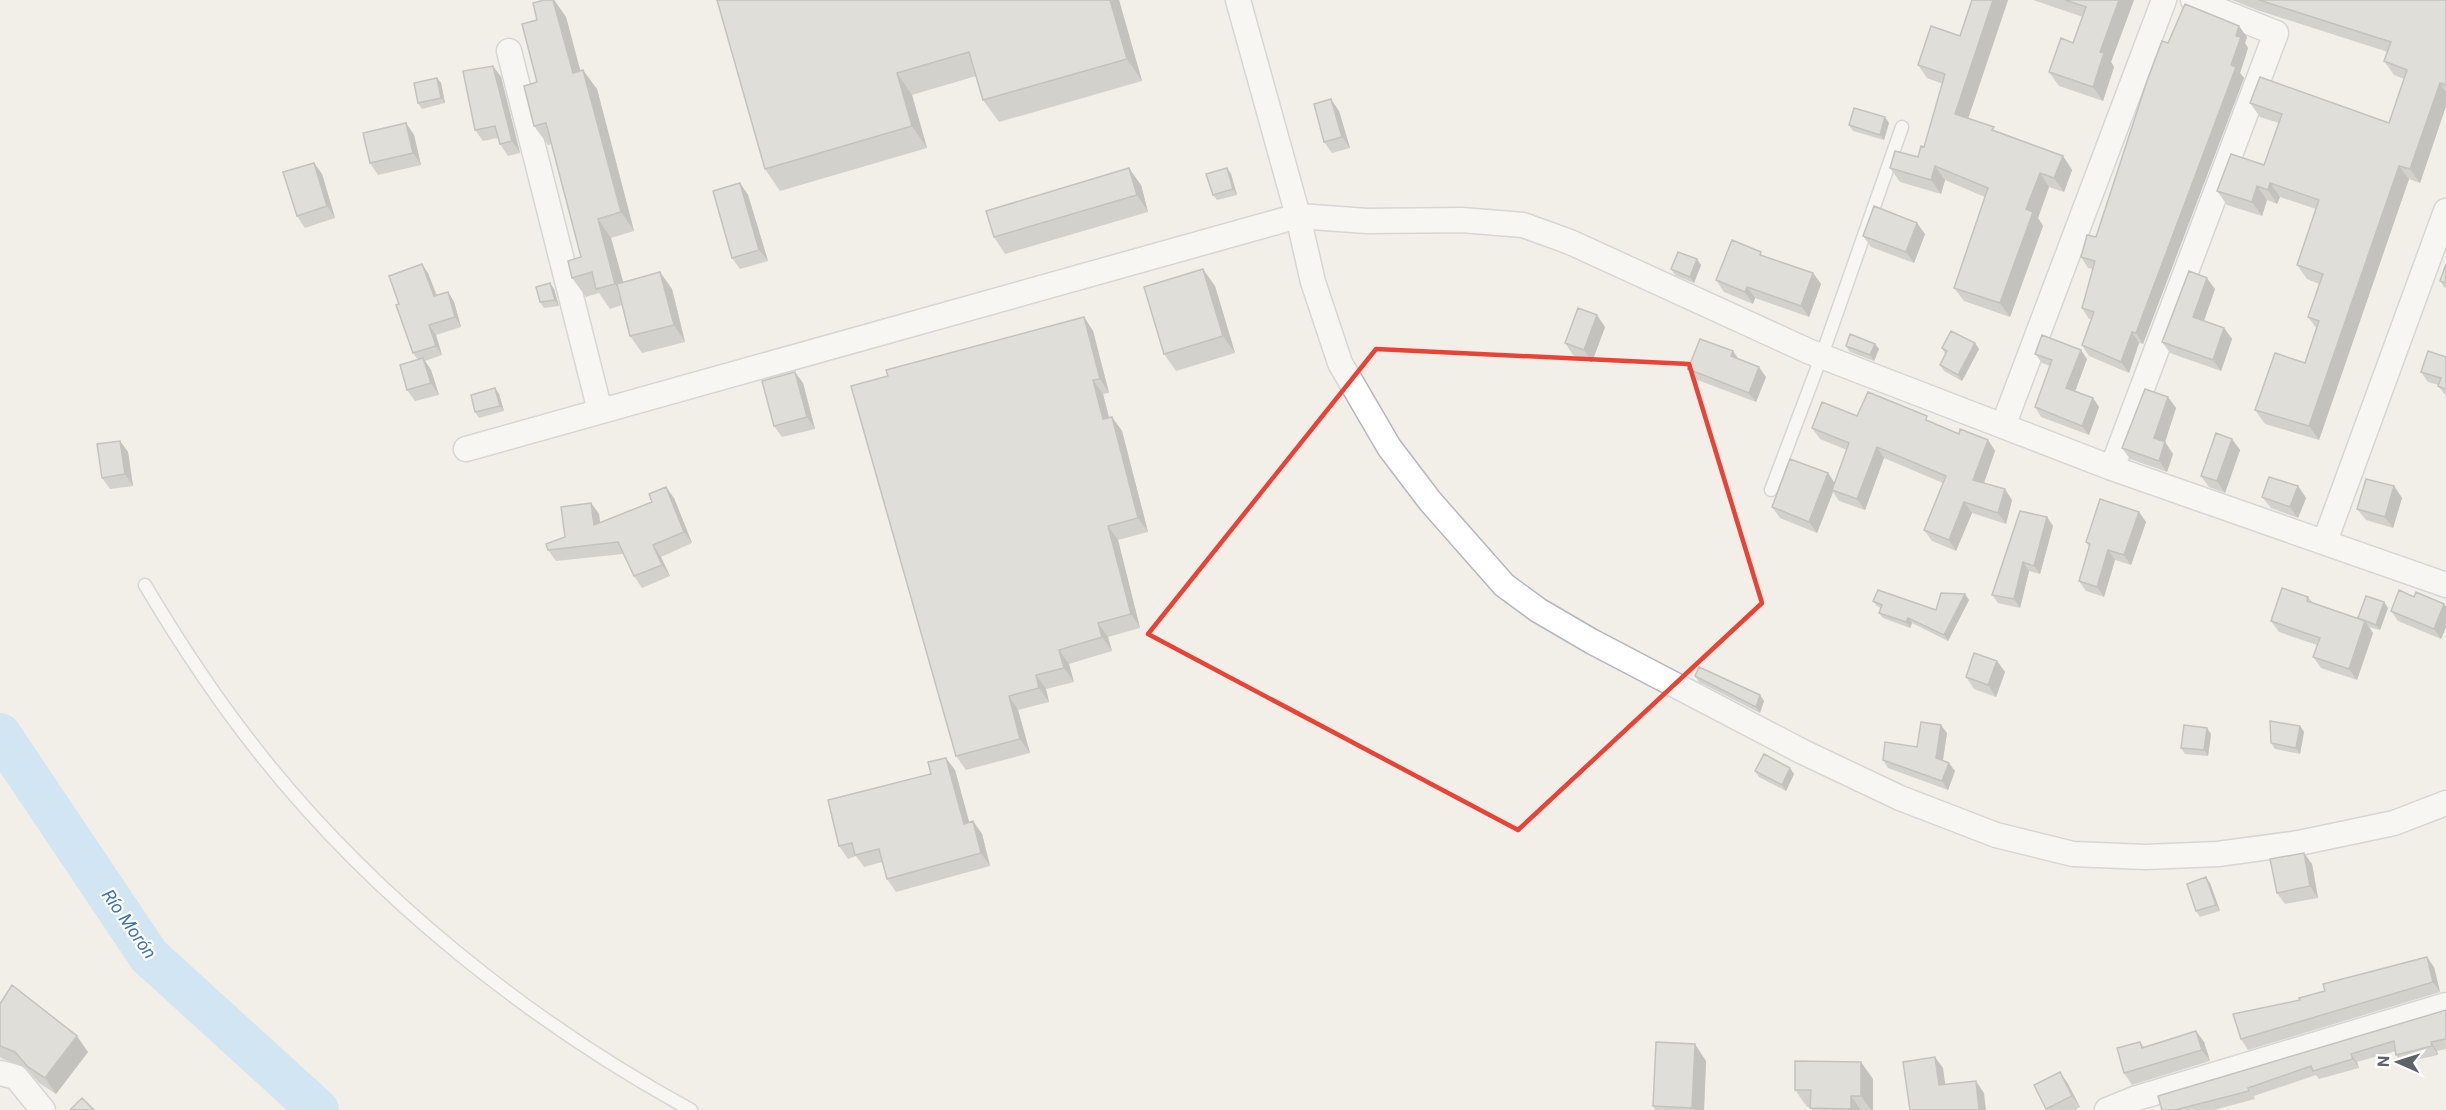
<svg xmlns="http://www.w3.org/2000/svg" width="2446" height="1110" font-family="Roboto,sans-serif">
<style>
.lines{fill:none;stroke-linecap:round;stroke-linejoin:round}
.river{stroke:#aadaff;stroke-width:42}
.lane-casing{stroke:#b5b8bc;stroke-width:15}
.street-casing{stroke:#b5b8bc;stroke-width:27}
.lane{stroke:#fff;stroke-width:12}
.street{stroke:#fff;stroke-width:24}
.wall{fill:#afaea9}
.shaded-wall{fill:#8f8d8a}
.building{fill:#cccac5;stroke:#8f8d8a;stroke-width:1.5}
.marked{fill:none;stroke:#ea4335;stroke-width:4.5;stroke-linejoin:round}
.labels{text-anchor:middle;stroke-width:4.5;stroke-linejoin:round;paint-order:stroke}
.water-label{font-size:18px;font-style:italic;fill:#4174aa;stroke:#fff}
</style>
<rect width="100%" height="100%" fill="#f1efe8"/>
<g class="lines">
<path class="river" d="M0 734 149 956 318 1110"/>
<defs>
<path id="lane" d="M1771 490 1822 355 1902 127
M145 585C180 644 217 700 260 754 374 898 530 1022 691 1110"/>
<path id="street" d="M1238 0 1298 216 1313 282 1340 363 1389 447 1430 501 1504 585 1538 610 1591 641 1803 752 1900 798 1996 835 2073 854 2145 857 2218 854 2299 843 2394 823 2446 803
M2164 0 2003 426 2112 468 2446 585
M509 51 600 411
M466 449 1298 216 1367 221 1462 220 1523 225 1570 242 1808 351 2003 426
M2112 468 2276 33 2193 0
M2325 541 2446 211
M0 1073 16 1077 43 1110
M2107 1110 2134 1099 2446 1005"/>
</defs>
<use href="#lane" class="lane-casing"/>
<use href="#street" class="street-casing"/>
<use href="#lane" class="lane"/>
<use href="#street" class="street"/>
</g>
<path class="wall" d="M544 0H554L566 17 580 70 597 89 634 231 611 238 623 282 672 289 685 342 642 353 630 336 622 305 610 309 599 293 586 297 572 278 581 257 552 144 548 145 534 126 537 82V20Z
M717 0H1119L1142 81 999 122 983 100 976 76 912 95 927 148 780 191 765 169Z
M2008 0 1968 118 1997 131 2063 156 2072 170 2064 192 2049 187 2038 218 2043 226 2010 317 1964 301 1954 288 1985 197 1945 180 1941 194 1900 182 1890 168 1918 157 1924 147 1943 84 1927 78 1918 65 1960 36Z
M2033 0H2134L2111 62 2114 67 2103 101 2059 86 2049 72 2073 43 2083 17Z
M2232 0H2446V106L2420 183 2409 179 2319 440 2265 424 2255 410 2305 363 2317 329 2308 317 2319 284 2307 279 2297 265 2316 209 2280 197 2277 204 2267 200 2262 216 2227 205 2217 191 2264 165 2279 123 2260 117 2250 103 2389 123 2404 79 2394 75 2384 61 2388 52 2257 10Z
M2247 37 2245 43 2248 48 2240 73 2244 78 2143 344 2139 343 2129 373 2089 356 2082 345 2091 319H2089L2082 308 2093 269 2088 268 2081 257 2096 237 2168 43Z
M493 66 501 77 520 153 508 156 500 144 498 138 483 141 475 130Z
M437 78 441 83 445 103 422 109 418 103Z
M1339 111 1350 148 1332 153 1324 142Z
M406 123 414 135 421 165 378 175 370 163Z
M1889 123 1884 140 1853 131 1849 125Z
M314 163 322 174 335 218 305 228 297 216Z
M1227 168 1231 174 1237 195 1217 200 1213 195Z
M740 183 748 195 768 261 740 269 732 258Z
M1141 185 1148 212 1005 254 994 237Z
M1925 234 1914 263 1871 247 1863 236Z
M1764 256 1813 273 1821 284 1809 317 1755 298 1753 304 1724 292 1716 280Z
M1697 259 1701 265 1694 283 1675 275 1671 269Z
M2446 264V288L2444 287 2440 281Z
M428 273 437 295 448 292 454 302 461 327 436 335 442 355 425 361 431 370 439 395 415 401 407 390 418 360 413 353 399 304Z
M1215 286 1235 353 1176 371 1164 354Z
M554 289 559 306 544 308 540 302Z
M2215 289 2204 321 2224 328 2232 339 2221 371 2170 353 2162 342Z
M1084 317 1093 331 1109 393 1103 394 1109 418 1112 417 1122 431 1148 532 1118 540 1140 628 1108 637 1112 651 1069 664 1074 682 1046 689 1049 702 1018 710 1030 753 966 770 956 756 888 376Z
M1605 327 1592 362 1573 355 1565 343Z
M1975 343 1979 349 1962 381 1944 371 1940 365 1945 354 1942 348Z
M1875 344 1879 349 1874 361 1850 352 1846 346Z
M2035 354 2087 359 2075 391 2093 398 2099 407 2089 435 2041 417 2035 407 2050 366 2042 363Z
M2446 357V396L2438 386 2439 385 2428 382 2421 372Z
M1738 359 1766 377 1756 402 1695 379 1688 369Z
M803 383 815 429 782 437 774 426Z
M495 388 499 394 504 411 479 418 475 412Z
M2168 397 2176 408 2165 442 2173 454 2167 472 2130 459 2122 448Z
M1857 416 1932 422 1959 434 1988 440 1995 451 1984 483 2012 500 2006 524 1972 513 1956 551 1932 541 1924 530 1943 483 1884 458 1865 510 1839 501 1833 492 1817 533 1780 518 1772 507 1828 473 1834 483 1847 450 1820 439 1812 428Z
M2232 439 2240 450 2225 493 2209 487 2201 476Z
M120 441 128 452 133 486 110 489 102 478Z
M2298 486 2306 498 2298 518 2271 508 2262 497Z
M2394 486 2402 498 2393 528 2366 520 2357 509Z
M674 498 692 543 661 557 670 576 642 588 634 576 623 554 556 561 548 550 565 537 591 503 599 514 600 523Z
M2139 512 2146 522 2131 565 2115 560 2104 597 2086 591 2079 581 2089 547 2086 542Z
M2047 517 2053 526 2040 574 2029 571 2020 608 1998 603 1992 595Z
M2308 597 2313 603 2358 619 2384 602 2388 608 2380 630 2369 627 2373 633 2357 680 2321 668 2313 657 2317 645 2279 632 2271 621Z
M2414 597 2444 604 2446 607V627L2441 639 2398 621 2391 611Z
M1969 600 1948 641 1912 623 1910 628 1883 618 1879 613 1881 608 1877 606 1873 601 1936 610Z
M1997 661 2005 672 1996 697 1974 689 1966 677Z
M1695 676 1760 695 1764 701 1760 713 1699 682Z
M2300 726 2304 732 2300 754 2275 749 2271 743Z
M1947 733 1943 760 1955 771 1948 790 1888 768 1883 760 1917 747Z
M2211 734 2208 756 2185 754 2181 748Z
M955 770 969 822 973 821 982 834 990 866 896 892 887 879 882 862 864 867 856 856 848 859 839 846Z
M1755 771 1794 774 1786 791 1759 777Z
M2312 864 2318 898 2285 904 2277 893Z
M2210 883 2220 911 2200 917 2196 911Z
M2434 967 2440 992 2248 1050 2241 1039 2300 1000Z
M0 1004 88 1052 56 1094 39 1083 26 1068 3 1059 0 1057Z
M2446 1010V1049L2437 1051 2438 1055 2402 1063 2396 1055V1051L2357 1062 2359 1068 2319 1079 2316 1075 2254 1096 2255 1099 2214 1110H2162Z
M2196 1031 2204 1042 2210 1061 2132 1085 2124 1073 2140 1042 2144 1047Z
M1706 1061 1704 1110H1655L1653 1106Z
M2060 1072 2068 1084 2080 1107 2075 1110H2047L2034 1085Z
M1873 1079V1110H1812L1810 1107H1807L1795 1090Z"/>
<path class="shaded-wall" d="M553 0H554L566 17 586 92 573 73Z
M1110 0H1119L1142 81 1127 59Z
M1993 0H2008L1965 128 1955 114Z
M2119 0H2134L2111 62 2114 67 2103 101 2093 87 2100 52Z
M2239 26 2247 37 2245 43 2248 48 2240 73 2244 78 2143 344 2136 333 2231 65 2236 36Z
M493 66 501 77 520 153 512 141Z
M583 70 597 89 634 231 621 212Z
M897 73 912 95 927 148 912 126Z
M437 78 441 83 445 103 441 98Z
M2440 83 2446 92V106L2420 183 2410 169Z
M1331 99 1339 111 1350 148 1342 137Z
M1885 117 1889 123 1884 140 1880 135Z
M406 123 414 135 421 165 413 153Z
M2063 156 2072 170 2064 192 2054 178Z
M314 163 322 174 335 218 327 206Z
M1935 166 1945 180 1941 194 1931 180Z
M2399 166 2409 179 2319 440 2309 426Z
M1129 168 1141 185 1148 212 1137 195Z
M1227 168 1231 174 1237 195 1233 189Z
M2040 173 2049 187 2038 218 2043 226 2010 317 2000 303 2026 209Z
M740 183 748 195 768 261 759 250Z
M2270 183 2280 197 2277 204 2268 190Z
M2257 186 2267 200 2262 216 2252 202Z
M598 219 611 238 629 303 615 284Z
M1917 223 1925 234 1914 263 1906 252Z
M1697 259 1701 265 1694 283 1690 277Z
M422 264 428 273 440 306 434 296Z
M1203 269 1215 286 1235 353 1223 336Z
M660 272 672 289 685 342 674 325Z
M1813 273 1821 284 1809 317 1801 306Z
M2207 278 2215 289 2201 329 2193 317Z
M550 283 554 289 559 306 555 300Z
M1747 287 1755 298 1753 304 1745 292Z
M448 292 454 302 461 327 455 317Z
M1597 315 1605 327 1592 362 1584 350Z
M1084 317 1093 331 1109 393 1100 379Z
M429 325 436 335 442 355 436 346Z
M2224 328 2232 339 2221 371 2213 360Z
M2132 332 2139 343 2129 373 2121 362Z
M1975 343 1979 349 1962 381 1958 375Z
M1875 344 1879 349 1874 361 1870 355Z
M2081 350 2087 359 2073 397 2066 388Z
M1733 351 1740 361 1731 356Z
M423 358 431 370 439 395 431 383Z
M1759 367 1766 377 1756 402 1749 393Z
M795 372 803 383 815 429 807 417Z
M1093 380 1103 394 1113 433 1103 419Z
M495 388 499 394 504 411 500 406Z
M2168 397 2176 408 2165 442 2173 454 2167 472 2159 461 2154 438Z
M2093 398 2099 407 2089 435 2082 426Z
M1112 417 1122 431 1148 532 1138 518Z
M2232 439 2240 450 2225 493 2217 481Z
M1988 440 1995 451 1981 491 1973 480Z
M120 441 128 452 133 486 125 474Z
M1877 447 1884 458 1865 510 1857 499Z
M1828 473 1836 485 1832 490 1833 492 1817 533 1809 522Z
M2298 486 2306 498 2298 518 2290 507Z
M2394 486 2402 498 2393 528 2385 517Z
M666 487 674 498 692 543 684 532Z
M2005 489 2012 500 2006 524 1998 513Z
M1964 502 1972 513 1956 551 1949 540Z
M591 503 599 514 602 537 594 525Z
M2139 512 2146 522 2131 565 2124 555Z
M2047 517 2053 526 2040 574 2034 566Z
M1108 526 1118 540 1140 628 1131 614Z
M653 545 661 557 670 576 662 565Z
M2108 550 2115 560 2104 597 2097 587Z
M2023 562 2029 571 2020 608 2014 599Z
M1965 594 1969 600 1948 641 1944 635Z
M2384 602 2388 608 2380 630 2376 625Z
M2444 604 2446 607V627L2441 639 2434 629Z
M1908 618 1912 623 1910 628 1906 622Z
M2365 621 2373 633 2357 680 2349 669Z
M1098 623 1108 637 1112 651 1102 637Z
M1059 650 1069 664 1074 682 1064 668Z
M1997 661 2005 672 1996 697 1988 685Z
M1036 675 1046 689 1049 702 1039 688Z
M1760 695 1764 701 1760 713 1756 707Z
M1009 696 1018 710 1030 753 1020 739Z
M1941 725 1947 733 1942 766 1936 758Z
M2300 726 2304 732 2300 754 2296 748Z
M2207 728 2211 734 2208 756 2204 750Z
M946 758 955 770 973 836 964 824Z
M1949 763 1955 771 1948 790 1942 781Z
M1790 768 1794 774 1786 791 1782 785Z
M973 821 982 834 990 866 981 853Z
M2304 853 2312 864 2318 898 2310 886Z
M2206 877 2210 883 2220 911 2216 905Z
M2427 957 2434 967 2440 992 2433 982Z
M2196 1031 2204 1042 2210 1061 2202 1050Z
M77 1036 88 1052 56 1094 45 1078Z
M2431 1042 2437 1051 2438 1055 2432 1046Z
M1695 1044 1706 1061 1704 1110H1693L1692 1108Z
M2351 1054 2357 1062 2359 1068 2353 1059Z
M1935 1057 1943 1068 1947 1096 1939 1085Z
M1861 1062 1873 1079V1110H1871L1861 1096Z
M2060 1072 2068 1084 2080 1107 2072 1096Z
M1976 1081 1984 1093 1986 1110H1979Z
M1851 1096 1861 1110H1852L1851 1109Z"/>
<path class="building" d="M544 0H553L573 73 583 70 621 212 598 219 615 284 596 289 592 272 572 278 568 261 581 257 546 123 534 126 524 86 537 82 522 24 537 20 533 3Z
M717 0H1110L1127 59 983 100 969 52 897 73 912 126 765 169Z
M1972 0H1993L1955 114 1994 127 1992 130 2063 156 2054 178 2040 173 2026 209 2033 212 2000 303 1954 288 1988 188 1935 166 1931 180 1890 168 1895 151 1918 157 1921 146 1924 147 1945 74 1918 65 1931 26 1960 36Z
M2065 0H2119L2100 52 2104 53 2093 87 2049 72 2061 38 2073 43 2086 7Z
M2259 0H2446V85L2440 83 2410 169 2399 166 2309 426 2255 410 2275 353 2305 363 2319 321 2308 317 2323 274 2297 265 2319 200 2270 183 2268 190 2257 186 2252 202 2217 191 2231 154 2264 165 2282 114 2250 103 2260 77 2389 123 2407 70 2384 61 2391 42Z
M2185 4 2239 26 2236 36 2241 37 2231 65 2236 67 2136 333 2132 332 2121 362 2082 345 2094 312 2082 308 2095 261 2081 257 2087 235 2096 237 2147 81 2162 41 2168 43Z
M493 66 512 141 500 144 495 126 475 130 463 71Z
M437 78 441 98 418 103 414 83Z
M1331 99 1342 137 1324 142 1314 104Z
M1854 108 1885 117 1880 135 1849 125Z
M406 123 413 153 370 163 363 133Z
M314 163 327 206 297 216 283 172Z
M1129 168 1137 195 994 237 986 211Z
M1227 168 1233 189 1213 195 1206 174Z
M740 183 759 250 732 258 713 191Z
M1874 206 1917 223 1906 252 1863 236Z
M1732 240 1761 252 1760 255 1813 273 1801 306 1747 287 1745 292 1716 280Z
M1678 252 1697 259 1690 277 1671 269Z
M422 264 434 296 448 292 455 317 429 325 436 346 413 353 396 305 399 304 389 276Z
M2446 264V283L2440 281Z
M1203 269 1223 336 1164 354 1144 287Z
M2189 271 2207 278 2193 317 2224 328 2213 360 2162 342Z
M660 272 674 325 630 336 617 284Z
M550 283 555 300 540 302 536 287Z
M1578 308 1597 315 1584 350 1565 343Z
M1084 317 1100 379 1093 380 1103 419 1112 417 1138 518 1108 526 1131 614 1098 623 1102 637 1059 650 1064 668 1036 675 1039 688 1009 696 1020 739 956 756 851 386 888 376 886 370Z
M1951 331 1975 343 1958 375 1940 365 1947 351 1942 348Z
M1850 334 1875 344 1870 355 1846 346Z
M2042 335 2081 350 2066 388 2093 398 2082 426 2035 407 2052 360 2035 354Z
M1700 339 1733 351 1731 356 1759 367 1749 393 1688 369Z
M2428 351 2446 357V389L2438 386 2441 378 2421 372Z
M423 358 431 383 407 390 400 365Z
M795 372 807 417 774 426 762 381Z
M495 388 500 406 475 412 471 395Z
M2145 389 2168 397 2154 438 2165 442 2159 461 2122 448Z
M1868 392 1927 416 1926 420 1959 434 1960 429 1988 440 1973 480 2005 489 1998 513 1964 502 1949 540 1924 530 1946 476 1877 447 1857 499 1832 490 1849 443 1812 428 1822 402 1857 416Z
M2216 433 2232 439 2217 481 2201 476Z
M120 441 125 474 102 478 97 444Z
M1790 459 1828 473 1809 522 1772 507Z
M2269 477 2298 486 2290 507 2262 497Z
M2366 479 2394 486 2385 517 2357 509Z
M666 487 684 532 653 545 662 565 634 576 618 542 548 550 546 544 565 537 561 507 591 503 594 525 652 502 649 494Z
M2100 499 2139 512 2124 555 2108 550 2097 587 2079 581 2090 544 2086 542Z
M2020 511 2047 517 2034 566 2023 562 2014 599 1992 595Z
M2282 588 2308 597 2307 601 2365 621 2349 669 2313 657 2320 638 2271 621Z
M1878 590 1936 610 1941 593 1965 594 1944 635 1908 618 1906 622 1879 613 1882 605 1873 601Z
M2399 590 2414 597 2416 592 2444 604 2434 629 2391 611Z
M2366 596 2384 602 2376 625 2358 618Z
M1974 653 1997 661 1988 685 1966 677Z
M1699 667 1760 695 1756 707 1695 676Z
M2270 721 2300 726 2296 748 2271 743Z
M1921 722 1941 725 1936 758 1949 763 1942 781 1883 760 1885 742 1917 747Z
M2184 725 2207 728 2204 750 2181 748Z
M1764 754 1790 768 1782 785 1755 771Z
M946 758 964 824 973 821 981 853 887 879 879 849 855 855 852 843 839 846 828 800 931 774 928 762Z
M2304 853 2310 886 2277 893 2270 859Z
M2206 877 2216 905 2196 911 2187 884Z
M2427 957 2433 982 2241 1039 2233 1014 2300 1000 2299 998 2325 991 2323 984Z
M12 985 77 1036 45 1078 28 1067 15 1052 0 1046V1004Z
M2446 1010V1039L2431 1042 2432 1046 2396 1055 2394 1041 2351 1054 2353 1059 2313 1071 2311 1066 2248 1088 2249 1091 2175 1110H2162L2158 1096Z
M2196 1031 2202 1050 2124 1073 2117 1048 2140 1042 2142 1048Z
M1656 1042 1695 1044 1692 1108 1653 1106Z
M1935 1057 1939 1085 1976 1081 1979 1110H1910L1903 1062Z
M1795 1061 1861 1062V1096H1851V1109L1810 1108 1811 1090H1795Z
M2060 1072 2072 1096 2046 1109 2034 1085Z
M82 1098 94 1110H70Z"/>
<path d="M0 0H2446V1110H0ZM1376 349 1689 364 1762 603 1518 830 1148 634Z" fill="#f1efe8" fill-opacity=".55" fill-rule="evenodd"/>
<path class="marked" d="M1376 349 1689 364 1762 603 1518 830 1148 634Z"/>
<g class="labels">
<g class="water-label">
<text transform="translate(129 924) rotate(55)" y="6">Río Morón</text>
</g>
</g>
<g transform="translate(2398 1062) rotate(273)" stroke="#ffffff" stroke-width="4.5" paint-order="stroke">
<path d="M0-4.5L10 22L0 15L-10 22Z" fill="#5f6368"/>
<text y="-9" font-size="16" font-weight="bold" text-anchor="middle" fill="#5f6368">N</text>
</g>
</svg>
